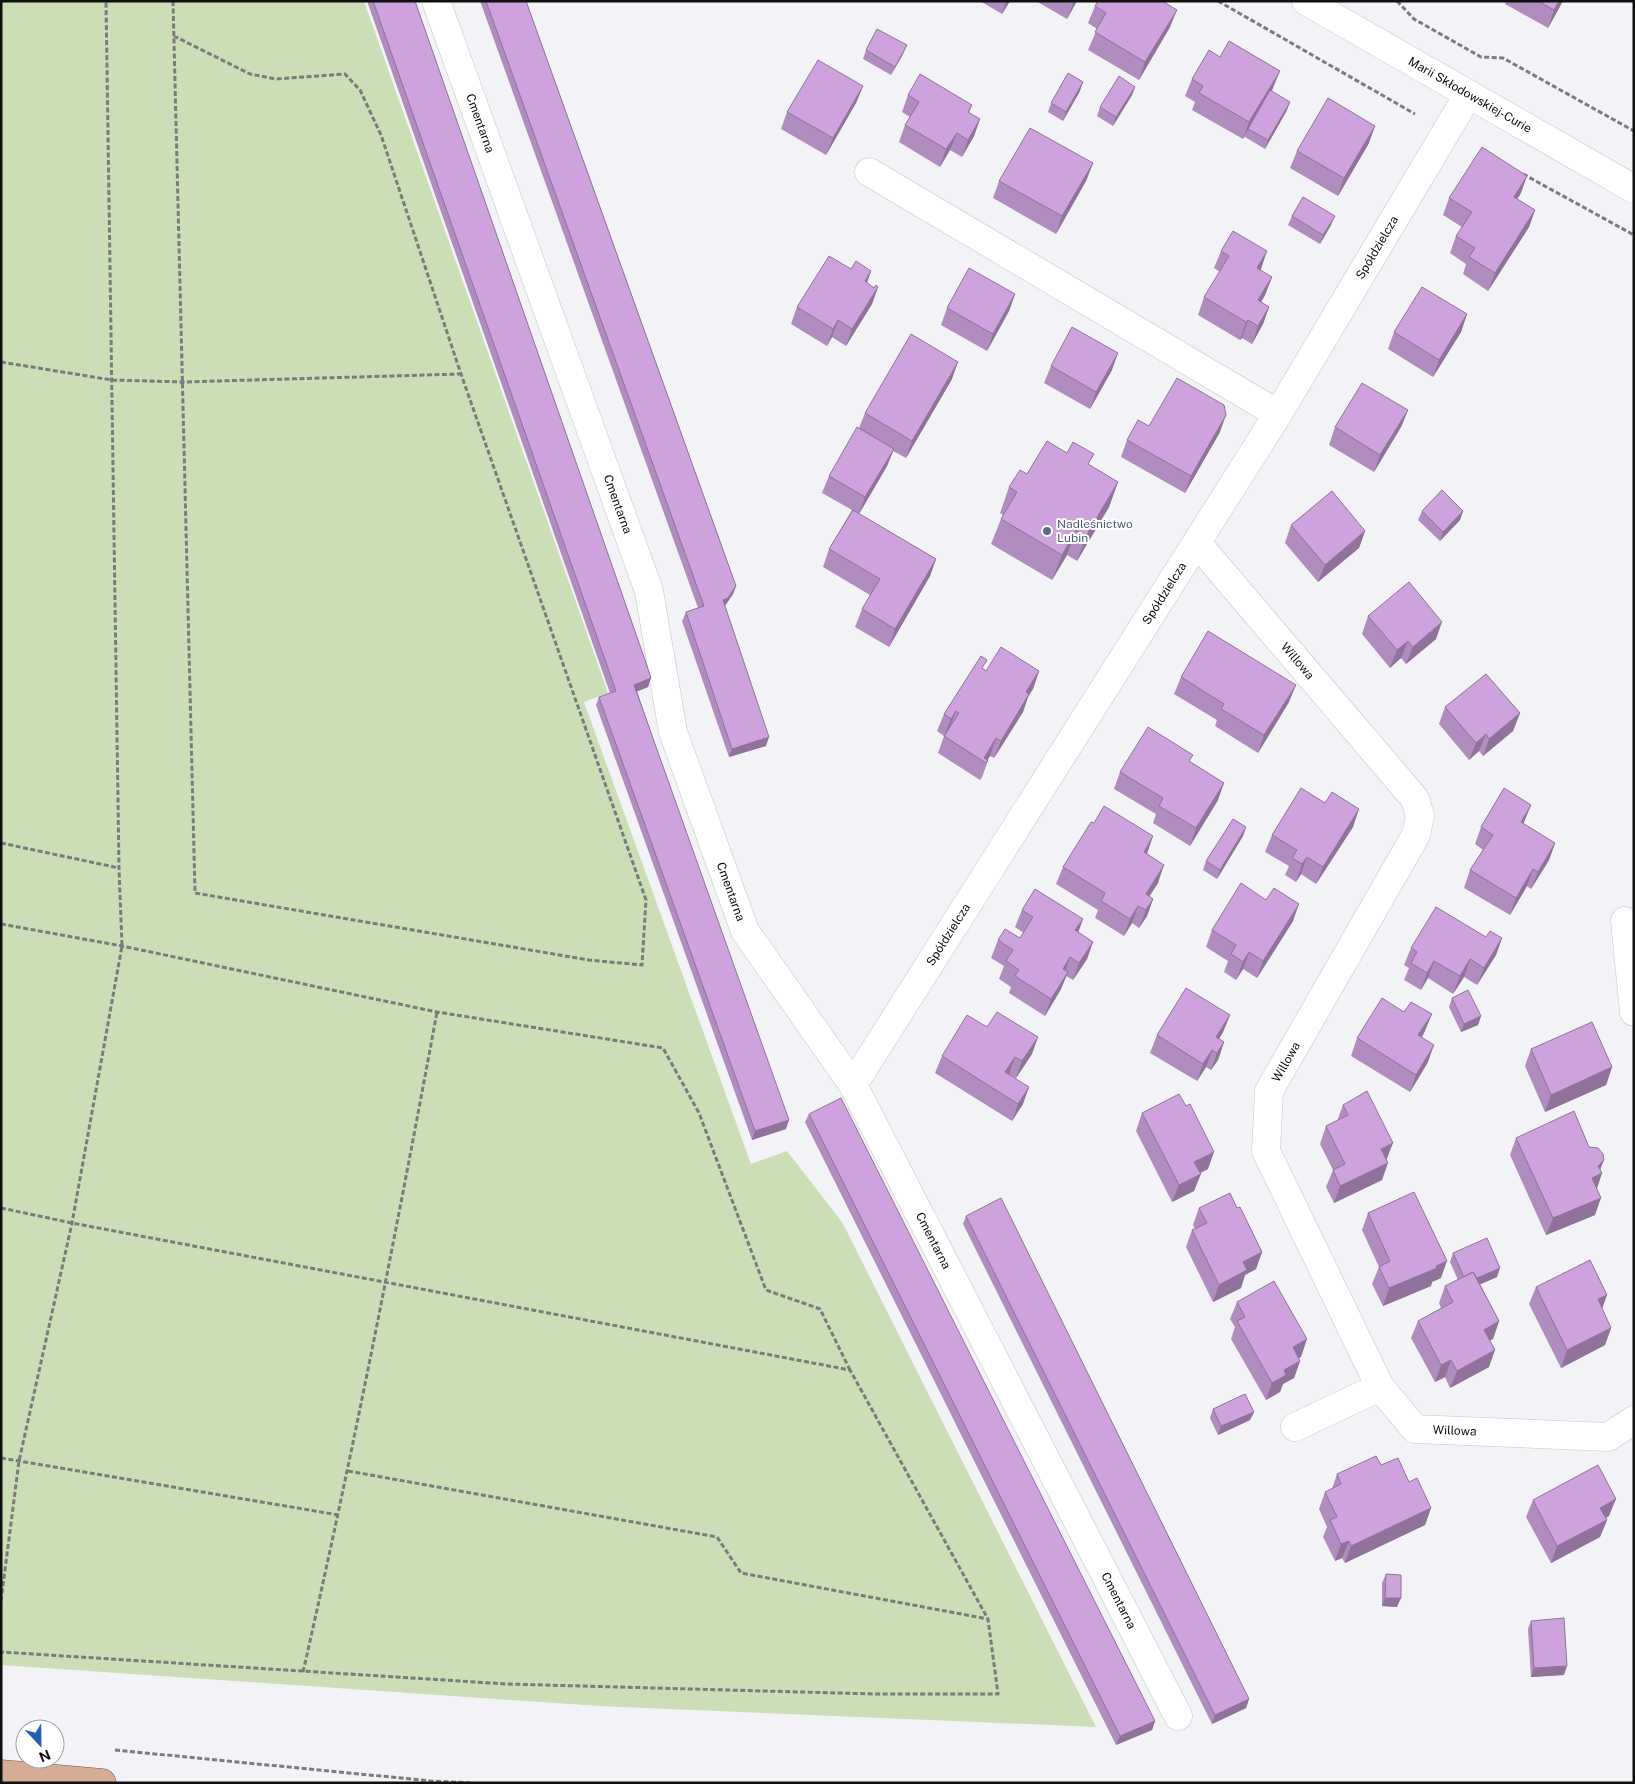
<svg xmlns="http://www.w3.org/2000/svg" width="1635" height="1784" font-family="'Public Sans',sans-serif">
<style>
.green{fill:#ccdeb5}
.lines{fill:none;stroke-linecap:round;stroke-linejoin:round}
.street-casing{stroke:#c5c5c9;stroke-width:29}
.secondary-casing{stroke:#c5c5c9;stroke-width:29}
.primary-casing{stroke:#7f5139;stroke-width:29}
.path{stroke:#7b7b7d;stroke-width:3;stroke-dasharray:5 2.5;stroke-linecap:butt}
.street{stroke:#fff;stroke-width:28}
.secondary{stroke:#fff;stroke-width:28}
.primary{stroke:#d6ac95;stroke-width:28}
.wall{fill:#b18cbe}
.shaded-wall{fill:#90729b}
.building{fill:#cea3dd;stroke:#90729b}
.service-dot{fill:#5c6f8a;stroke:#fff;stroke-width:2}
.labels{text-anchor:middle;stroke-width:4;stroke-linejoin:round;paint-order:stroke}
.street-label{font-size:12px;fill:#101011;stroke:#fff}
.service-label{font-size:12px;fill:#4e5e75;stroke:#fff;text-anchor:start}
</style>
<rect width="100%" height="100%" fill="#f3f3f7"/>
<path class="green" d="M1 1H364L608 693 584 702 751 1164 787 1151 842 1222 1096 1727 599 1706 1 1665Z"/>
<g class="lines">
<defs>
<g id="street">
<path id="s1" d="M436 1 649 591 673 732 745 931 853 1085 1178 1716"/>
<path d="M869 172 1278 414"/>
<path id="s2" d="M1197 543 1415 799 1420 816 1416 835 1269 1091 1266 1151 1380 1387 1415 1429 1608 1437 1634 1420"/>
<path d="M1625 921 1634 1012"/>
<path id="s3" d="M853 1085 1278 414 1468 95"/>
<path d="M1295 1427 1380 1387"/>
</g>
<g id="secondary">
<path id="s4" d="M1306 1 1634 189"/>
</g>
<path id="primary" d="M1 1774 102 1783"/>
</defs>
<use href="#street" class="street-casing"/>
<use href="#secondary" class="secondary-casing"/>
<use href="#primary" class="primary-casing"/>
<path class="path" d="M173 1 195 893 589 960 642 965 646 900 461 374 381 135 360 90 345 74 276 79 250 74 174 36
M1218 1 1415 114
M1397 1 1414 19 1481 57 1503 58 1634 131
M1523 174 1634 235
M1 362 112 380 183 382 461 374
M1 843 119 868
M1 924 122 946 437 1012 663 1048 699 1113 766 1290 820 1309 850 1370
M1 1208 72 1223 850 1370 988 1619 998 1694H875L507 1684 1 1652
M1 1458 339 1515
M348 1471 717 1537 741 1573 988 1619
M1 1601 19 1461 72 1223 122 946 119 868 106 1
M303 1672C353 1453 396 1233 437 1012
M115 1750 431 1781 471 1783"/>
<use href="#street" class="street"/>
<use href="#secondary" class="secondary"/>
<use href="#primary" class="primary"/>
</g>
<path class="wall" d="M367 1H415L651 678 648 687 637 691 786 1129 752 1140 596 705 599 697 610 693Z
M480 1H526L736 586 733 594 725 606 766 746 729 757 682 621 686 612 698 608Z
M980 1H1010L1002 14Z
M1036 1H1077L1067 19Z
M1506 1H1563L1548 28 1505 4Z
M1095 6 1170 27 1139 80 1088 50 1097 29 1088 23Z
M866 50 903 54 891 75 863 59Z
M1192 79 1273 88 1272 91 1287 110 1265 149 1245 137 1246 135 1243 139 1192 110 1195 102 1185 96Z
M863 86 856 103 826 155 781 129 787 112Z
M1135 87 1132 95 1113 126 1097 116 1100 107Z
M1080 91 1063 121 1048 112 1051 103Z
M908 95 972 105 969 113 980 119 974 136 962 157 950 150 940 167 899 142 905 125 910 117 902 112Z
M1369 143 1338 196 1290 168 1297 151Z
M1093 163 1086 181 1056 234 993 198 999 181Z
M1521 193 1517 199 1535 210 1529 227 1488 291 1463 274 1466 264 1450 253 1456 236 1462 227 1443 215 1449 198Z
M1292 216 1331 225 1320 244 1288 225Z
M1221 251 1261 269 1260 270 1272 277 1265 295 1261 302 1269 307 1263 324 1252 344 1242 338 1240 340 1198 315 1204 297 1220 272 1214 268Z
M851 269 871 271 867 283 874 288 878 287 872 304 846 346 832 337 827 346 791 324 797 307Z
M1015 294 1009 311 987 351 941 325 947 308Z
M1467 314 1461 332 1433 377 1388 349 1394 332Z
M1051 366 1112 370 1090 409 1044 383Z
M952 379 906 458 893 451 887 466 859 514 936 559 930 576 889 647 855 627 862 609 870 595 823 567 829 549 852 510 822 493 829 476 859 428 865 413Z
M1408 410 1401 427 1374 472 1329 445 1335 427Z
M1149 426 1220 432 1185 493 1121 457 1127 440Z
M1090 465 1118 482 1109 507 1077 561 1067 555 1052 580 991 544 1001 519 1003 515 1000 513 1009 487 1027 474Z
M1422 511H1463L1460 520 1440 541 1418 520Z
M1291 525 1365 531 1359 548 1318 582 1285 543Z
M1368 616 1436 639 1406 664 1401 658 1390 668 1362 634Z
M984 669 986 671H1039L1033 689 1029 694 1023 712 994 758 990 756 987 760 980 780 938 753 944 736 937 731 944 714Z
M1181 677 1289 702 1258 753 1215 726 1217 720 1174 694Z
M1445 707 1520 713 1513 731 1483 756 1479 751 1469 760 1439 724Z
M1191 762 1218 800 1190 846 1153 823 1156 814 1114 789 1120 772Z
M1531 805 1523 824 1555 843 1549 860 1531 889 1527 886 1510 915 1464 888 1470 870 1483 850 1475 844 1481 827Z
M1094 823 1146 854 1158 883 1149 896 1153 899 1147 916 1139 928 1132 923 1124 936 1095 918 1098 910 1056 884 1063 867Z
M1246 827 1243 836 1217 879 1203 870 1206 861Z
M1353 827 1316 884 1301 874 1296 882 1285 875 1289 866 1265 852 1272 835Z
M1022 910 1078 932 1093 942 1087 959 1073 980 1066 976 1061 989 1045 1016 1009 993 1011 987 999 979 1004 966 991 958 998 940 1020 938 1024 933 1015 927Z
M1293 921 1257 978 1243 969 1236 980 1224 972 1228 961 1206 947 1212 930Z
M1486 937 1502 938 1496 955 1477 985 1464 977 1453 994 1428 978 1421 990 1404 980 1409 968 1404 965 1411 948Z
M1452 998 1481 1016 1478 1025 1461 1032 1449 1007Z
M1230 1015 1223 1032 1219 1039 1224 1042 1218 1060 1211 1070 1206 1067 1197 1081 1150 1053 1157 1035Z
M1425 1031 1422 1037 1428 1062 1410 1092 1351 1056 1357 1038Z
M1531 1049 1612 1067 1606 1085 1545 1112 1525 1066Z
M1032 1054 1016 1078 1009 1075 1023 1104 1012 1121 935 1073 942 1056Z
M1343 1105 1387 1160 1382 1180 1334 1203 1326 1187 1333 1170 1320 1144 1326 1126 1337 1121Z
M1142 1113 1208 1169 1200 1173 1194 1191 1172 1202 1136 1131Z
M809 1114 1155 1721 1152 1730 1116 1745 805 1122Z
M1516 1138 1589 1147 1602 1173 1597 1188 1595 1215 1546 1235 1510 1155Z
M1199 1208H1237L1262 1252 1256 1269 1245 1275 1241 1288 1213 1302 1186 1247 1192 1230 1195 1229 1193 1225Z
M1368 1213 1441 1278 1432 1282 1431 1286 1383 1306 1372 1284 1379 1267 1362 1230Z
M966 1216 1249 1699 1246 1708 1212 1724 963 1224Z
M1453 1253 1497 1277 1480 1284 1499 1321 1493 1339 1490 1340 1489 1367 1450 1388 1445 1377 1435 1382 1411 1338 1418 1321 1441 1308 1439 1303 1445 1286 1458 1280 1450 1262Z
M1536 1287 1602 1309 1611 1328 1605 1345 1561 1368 1529 1304Z
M1237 1302 1301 1357 1298 1358 1300 1361 1294 1378 1283 1384 1280 1392 1266 1400 1231 1339 1235 1327 1230 1319Z
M1213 1409 1254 1412 1250 1420 1218 1435 1210 1418Z
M1381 1465 1409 1482 1431 1508 1425 1525 1345 1563 1342 1558 1335 1561 1323 1537 1327 1527 1319 1509 1325 1492 1332 1489 1337 1474Z
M1533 1500 1609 1516 1606 1518 1607 1520 1600 1537 1551 1563 1526 1517Z
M1386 1574 1397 1607 1382 1606V1583Z
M1531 1621 1564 1675 1531 1677 1528 1629Z"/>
<path class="shaded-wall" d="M1006 1H1010L1002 14Z
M1074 1H1077L1067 19Z
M1559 1H1563L1548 28 1554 10Z
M1177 10 1170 27 1139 80 1145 62Z
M907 45 903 54 891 75 895 67Z
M1280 71 1273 88 1249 129H1248L1243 139 1249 122Z
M1083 82 1080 91 1063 121 1066 112Z
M863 86 856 103 826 155 833 138Z
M1135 87 1132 95 1113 126 1116 117Z
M1290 102 1287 110 1265 149 1268 140Z
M980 119 974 136 962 157 968 140Z
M1375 126 1369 143 1338 196 1344 178Z
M957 133 950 150 940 167 946 149Z
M1093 163 1086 181 1056 234 1062 216Z
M1527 176 1521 193 1508 214 1514 197Z
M1535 210 1529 227 1488 291 1495 273Z
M1335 216 1331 225 1320 244 1323 235Z
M1267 251 1261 269 1251 286 1257 268Z
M871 271 865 288V281Z
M1272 277 1265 295 1252 318 1258 300Z
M878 287 872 304 846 346 852 329Z
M1015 294 1009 311 987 351 993 334Z
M1269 307 1263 324 1252 344 1258 326Z
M1467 314 1461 332 1433 377 1439 360Z
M838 320 832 337 827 346 833 329Z
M1248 320 1242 338 1240 340 1246 322Z
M1118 353 1112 370 1090 409 1096 392Z
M958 362 952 379 906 458 912 441Z
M1408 410 1401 427 1374 472 1380 455Z
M1226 415 1220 432 1185 493 1191 476Z
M894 449 887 466 859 514 865 497Z
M1118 482 1109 507 1077 561 1086 536Z
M1463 511 1460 520 1440 541 1443 532Z
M1076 530 1067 555 1052 580 1062 555Z
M1365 531 1359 548 1318 582 1325 565Z
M936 559 930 576 889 647 895 629Z
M736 586 733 594 724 607 723 600Z
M1442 622 1436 639 1406 664 1413 647Z
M1408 641 1401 658 1390 668 1397 650Z
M1039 671 1033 689 1020 710 1026 692Z
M651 678 648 687 631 694 634 685Z
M1296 685 1289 702 1258 753 1264 735Z
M1029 694 1023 712 994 758 1001 741Z
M956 711 949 728 944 736 951 719Z
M1520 713 1513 731 1483 756 1489 739Z
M1486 734 1479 751 1469 760 1476 743Z
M769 737 766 746 729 757 732 749Z
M996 738 990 756 986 763 984 758Z
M988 760 982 777 980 780 986 763Z
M1224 783 1218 800 1190 846 1196 828Z
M1531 805 1524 822 1515 839 1521 822Z
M1359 809 1353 827 1316 884 1323 867Z
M1246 827 1243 836 1217 879 1220 870Z
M1153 836 1147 854 1137 870 1144 852Z
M1555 843 1549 860 1531 889 1538 872Z
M1307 857 1301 874 1296 882 1302 864Z
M1164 865 1158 883 1142 908 1146 894Z
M1533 869 1527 886 1510 915 1516 898Z
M1153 899 1147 916 1139 928 1146 910Z
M1299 904 1293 921 1257 978 1263 961Z
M1138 906 1132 923 1124 936 1130 919Z
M1083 919 1077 936 1075 930Z
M1502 938 1496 955 1477 985 1484 968Z
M1093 942 1087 959 1073 980 1079 963Z
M1249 952 1243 969 1236 980 1243 962Z
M1070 957 1064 975 1063 969Z
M1470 959 1464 977 1453 994 1460 976Z
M1434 961 1428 978 1421 990 1427 973Z
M1068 972 1061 989 1045 1016 1051 999Z
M1432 1014 1425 1031 1412 1052 1418 1035Z
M1230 1015 1223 1032 1212 1051 1206 1067 1197 1081 1203 1064 1216 1037Z
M1481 1016 1478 1025 1461 1032 1464 1024Z
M1038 1037 1032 1054 1016 1078 1022 1061Z
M1224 1042 1218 1060 1211 1070 1217 1053Z
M1434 1045 1428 1062 1410 1092 1416 1075Z
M1015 1057 1009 1074 999 1090 1005 1072Z
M1612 1067 1606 1085 1545 1112 1551 1095Z
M1029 1087 1023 1104 1012 1121 1018 1104Z
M789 1120 786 1129 752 1140 755 1131Z
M1393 1143 1386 1161 1381 1149Z
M1214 1152 1208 1169 1188 1179 1194 1162Z
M1604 1160 1598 1175 1602 1173 1596 1191 1592 1178 1598 1166Z
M1388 1163 1382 1180 1334 1203 1340 1186Z
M1201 1174 1194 1191 1172 1202 1179 1185Z
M1601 1198 1595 1215 1546 1235 1553 1218Z
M1262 1252 1256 1269 1245 1275 1241 1288 1213 1302 1219 1285 1243 1262Z
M1447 1261 1441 1278 1432 1282 1431 1286 1383 1306 1389 1288Z
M1500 1268 1497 1277 1463 1292 1467 1283Z
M1607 1295 1601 1312 1598 1299Z
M1499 1321 1493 1339 1478 1347 1484 1330Z
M1611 1328 1605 1345 1561 1368 1567 1350Z
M1307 1339 1301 1357 1287 1365 1293 1347Z
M1495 1350 1489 1367 1450 1388 1457 1371Z
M1451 1360 1445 1377 1435 1382 1441 1365Z
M1300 1361 1294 1378 1283 1384 1280 1392 1266 1400 1272 1383 1284 1370Z
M1254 1412 1250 1420 1218 1435 1221 1426Z
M1616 1499 1609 1516 1594 1525 1600 1508Z
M1431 1508 1425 1525 1345 1563 1351 1546Z
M1607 1520 1600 1537 1551 1563 1557 1546Z
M1349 1541 1342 1558 1335 1561 1341 1544Z
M1385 1598H1401L1397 1607 1382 1606Z
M1567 1666 1564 1675 1531 1677 1534 1668Z
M1249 1699 1246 1708 1212 1724 1215 1715Z
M1155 1721 1152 1730 1116 1745 1120 1736Z"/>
<path class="building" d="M373 1H415L645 660 651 678 634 685 789 1120 755 1131 599 697 616 691Z
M486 1H526L736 586 728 598 723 600 769 737 732 749 686 612 704 606Z
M1098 1H1162L1177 10 1145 62 1095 32 1106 13 1095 6Z
M1538 1H1559L1554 10Z
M877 29 907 45 895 67 866 50Z
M1229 41 1280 71 1249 122 1199 93 1203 86 1192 79 1209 50 1220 57Z
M818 60 863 86 833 138 787 112Z
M1068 73 1083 82 1066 112 1051 103Z
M920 74 972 105 968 112 980 119 968 140 957 133 946 149 905 125 919 102 908 95Z
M1119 76 1135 87 1116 117 1100 107Z
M1270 90 1290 102 1268 140 1248 129Z
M1328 98 1375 126 1344 178 1297 151Z
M1030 128 1093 163 1062 216 999 181Z
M1482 147 1527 176 1514 197 1535 210 1495 273 1469 257 1475 248 1456 236 1472 212 1449 198Z
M1303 197 1335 216 1323 235 1292 216Z
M1233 231 1267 251 1257 268 1272 277 1258 300 1269 307 1258 326 1248 320 1246 322 1204 297 1229 256 1221 251Z
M829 256 851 269 856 261 871 271 865 281 874 288 876 285 878 287 852 329 838 320 833 329 797 307Z
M969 268 1015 294 993 334 947 308Z
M1422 287 1467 314 1439 360 1394 332Z
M1072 327 1118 353 1096 392 1051 366Z
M911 334 958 362 912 441 865 413Z
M1177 378 1224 405 1226 415 1191 476 1127 440 1138 420 1149 426Z
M1362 383 1408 410 1380 455 1335 427Z
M857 427 894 449 865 497 829 476Z
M1047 441 1067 453 1073 442 1094 454 1088 464 1118 482 1086 536 1076 530 1062 555 1001 519 1017 492 1009 487 1020 470 1027 474Z
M1442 490 1463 511 1443 532 1422 511Z
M1332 491 1365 531 1325 565 1291 525Z
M853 510 936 559 895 629 862 609 880 579 829 549Z
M1409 582 1442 622 1413 647 1408 641 1397 650 1368 616Z
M1208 631 1296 685 1264 735 1221 709 1224 704 1181 677Z
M1001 647 1039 671 1026 692 1029 694 1001 741 996 738 984 758 988 760 986 763 944 736 959 713 956 711 951 719 944 714 981 656 987 660 982 668 986 671Z
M1486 674 1520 713 1489 739 1486 734 1476 743 1445 707Z
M1148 727 1193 755 1189 761 1224 783 1196 828 1159 806 1163 798 1120 772Z
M1301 788 1325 803 1332 792 1359 809 1323 867 1307 857 1302 864 1292 858 1297 850 1272 835Z
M1504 788 1531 805 1521 822 1555 843 1538 872 1533 869 1516 898 1470 870 1493 835 1481 827Z
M1104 806 1153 836 1144 852 1164 865 1146 894 1153 899 1146 910 1138 906 1130 919 1101 901 1105 893 1063 867 1091 822 1094 823Z
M1233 819 1246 827 1220 870 1206 861Z
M1241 883 1266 900 1274 888 1299 904 1263 961 1249 952 1243 962 1231 954 1236 945 1212 930Z
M1035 889 1083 919 1075 930 1093 942 1079 963 1070 957 1063 969 1068 972 1051 999 1015 976 1019 970 1006 961 1013 950 998 940 1005 929 1020 938 1033 917 1022 910Z
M1436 907 1486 937 1490 931 1502 938 1484 968 1470 959 1460 976 1434 961 1427 973 1411 963 1417 952 1411 948Z
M1186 988 1230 1015 1216 1037 1224 1042 1217 1053 1212 1050 1203 1064 1157 1035Z
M1468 990 1481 1016 1464 1024 1452 998Z
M1382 998 1404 1012 1411 1002 1432 1014 1418 1035 1434 1045 1416 1075 1357 1038Z
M997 1012 1038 1037 1022 1061 1015 1057 1005 1072 1029 1087 1018 1104 942 1056 967 1015 987 1027Z
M1592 1022 1612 1067 1551 1095 1531 1049Z
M1367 1091 1393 1143 1381 1149 1388 1163 1340 1186 1333 1170 1345 1164 1326 1126 1348 1115 1343 1105Z
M1179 1094 1186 1106 1190 1104 1214 1152 1194 1162 1201 1174 1179 1185 1142 1113Z
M841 1098 1155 1721 1120 1736 809 1114Z
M1574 1111 1589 1147 1598 1148 1603 1154 1604 1160 1598 1166 1602 1173 1592 1178 1601 1198 1553 1218 1516 1138Z
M1414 1192 1447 1261 1436 1266 1437 1268 1389 1288 1379 1267 1390 1261 1368 1213Z
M1230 1193 1237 1208 1240 1207 1262 1252 1243 1262 1247 1270 1219 1285 1192 1230 1207 1223 1199 1208Z
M1001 1198 1249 1699 1215 1715 966 1216Z
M1487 1238 1500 1268 1477 1278 1473 1272 1464 1277 1453 1253Z
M1590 1260 1607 1295 1598 1299 1611 1328 1567 1350 1536 1287Z
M1473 1272 1499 1321 1484 1330 1495 1350 1457 1371 1451 1360 1441 1365 1418 1321 1453 1302 1445 1286Z
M1274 1281 1307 1339 1293 1347 1300 1361 1284 1370 1286 1375 1272 1383 1237 1321 1245 1317 1237 1302Z
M1245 1394 1254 1412 1221 1426 1213 1409Z
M1376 1456 1381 1465 1398 1458 1409 1482 1417 1478 1431 1508 1351 1546 1349 1541 1341 1544 1330 1520 1337 1517 1325 1492 1341 1484 1337 1474Z
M1598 1465 1616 1499 1600 1508 1607 1520 1557 1546 1533 1500Z
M1386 1574 1401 1575V1598H1385Z
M1564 1618 1567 1666 1534 1668 1531 1621Z"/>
<circle class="service-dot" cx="1047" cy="531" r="5"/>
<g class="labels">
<g class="street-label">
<text dy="4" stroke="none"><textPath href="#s4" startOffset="189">Marii Skłodowskiej-Curie</textPath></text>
<text dy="4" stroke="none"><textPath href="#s1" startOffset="130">Cmentarna</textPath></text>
<text dy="4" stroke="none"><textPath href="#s3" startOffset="988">Spółdzielcza</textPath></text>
<text dy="4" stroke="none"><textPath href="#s1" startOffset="535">Cmentarna</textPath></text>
<text dy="4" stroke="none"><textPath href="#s3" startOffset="582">Spółdzielcza</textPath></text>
<text dy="4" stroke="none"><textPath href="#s2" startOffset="155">Willowa</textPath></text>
<text dy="4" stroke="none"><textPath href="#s1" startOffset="940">Cmentarna</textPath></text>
<text dy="4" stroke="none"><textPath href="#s3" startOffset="178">Spółdzielcza</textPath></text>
<text transform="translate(1286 1062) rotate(-60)" y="4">Willowa</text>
<text dy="4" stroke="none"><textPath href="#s1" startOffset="1345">Cmentarna</textPath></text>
<text dy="4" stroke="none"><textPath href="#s2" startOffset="1085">Willowa</textPath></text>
<text dy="4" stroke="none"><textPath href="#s1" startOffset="1750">Cmentarna</textPath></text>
</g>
<g class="service-label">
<text x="1057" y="528">Nadleśnictwo<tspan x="1057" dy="14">Lubin</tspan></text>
</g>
</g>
<rect width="1635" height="1784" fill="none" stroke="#101011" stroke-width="5"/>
<g transform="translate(40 1744) rotate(158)"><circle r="24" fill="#ffffff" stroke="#9f9fa0"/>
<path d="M0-4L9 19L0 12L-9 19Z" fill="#2460b1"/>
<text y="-8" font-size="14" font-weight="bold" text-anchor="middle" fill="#101011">N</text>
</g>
</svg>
